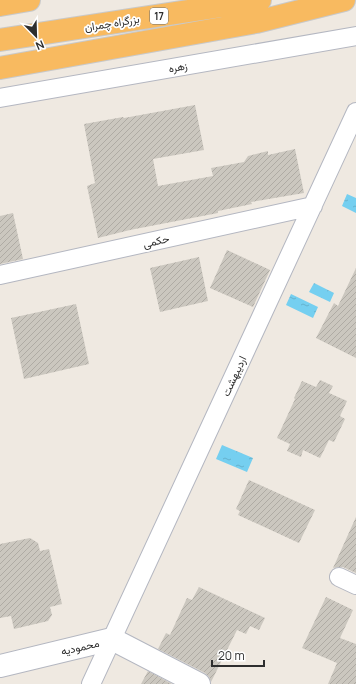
<svg xmlns="http://www.w3.org/2000/svg" width="356" height="684" font-family="Manrope,Vazirmatn,sans-serif">
<style>
.water{fill:url(#water-ripples)}
.building{fill:url(#building-hatch)}
.lines{fill:none;stroke-linecap:round;stroke-linejoin:round}
.minor-casing{stroke:#b4b7c1;stroke-width:20}
.tertiary-casing{stroke:#b4b7c1;stroke-width:24}
.trunk-casing{stroke:#c9c9c9;stroke-width:24}
.minor{stroke:#fff;stroke-width:18}
.tertiary{stroke:#fff;stroke-width:22}
.trunk{stroke:#f8ba60;stroke-width:22}
.labels{text-anchor:middle;stroke-width:3.5;stroke-linejoin:round;paint-order:stroke}
.shield{fill:#fff;stroke:#6d6d6d;stroke-width:1}
.shield-label{font-size:10px;font-weight:bold;fill:#2e2e2e}
.street-label{font-size:11px;fill:#2e2e2e;stroke:#fff}
</style>
<defs>
<pattern id="water-ripples" width="26" height="14" patternUnits="userSpaceOnUse"><rect width="26" height="14" fill="#75cff0"/><path d="M2 4q2-2 4 0t4 0M15 11q2-2 4 0t4 0" fill="none" stroke="#66b2ce"/></pattern>
<pattern id="building-hatch" width="6" height="6" patternUnits="userSpaceOnUse"><rect width="6" height="6" fill="#cbc7bf"/><path d="M-1 1l2-2M0 6l6-6M5 7l2-2" fill="none" stroke="#afaba4"/></pattern>
</defs>
<rect width="100%" height="100%" fill="#efe9e1"/>
<path class="water" d="M347 194 356 198V213L342 206Z
M314 283 334 293 330 302 309 292Z
M291 294 318 307 313 318 286 305Z
M222 445 253 458 247 472 216 459Z"/>
<path class="building" d="M195 105 204 150 153 159 158 186 213 176 211 168 244 162 248 156 268 151V155L295 149 304 193 251 202 252 204 218 211V213L130 230 98 238 87 186 95 183 84 124 123 117 124 118Z
M13 213 23 259 0 264V216Z
M227 250 270 270 253 307 210 288Z
M199 257 208 301 160 312 150 268Z
M356 268V358L316 338 334 303 338 306Z
M76 304 89 364 24 379 11 318Z
M320 380 333 386 329 393 347 401 340 416 345 419 334 442 329 440 320 458 303 450 301 457 287 451 290 444 277 438 295 399 294 398 302 381 316 387Z
M249 480 315 510 299 543 238 515 240 511 236 509Z
M356 517V573L343 567H338L333 568Z
M30 538 38 543 40 551 49 549 62 604 50 607 52 615 48 621 14 629 11 616 0 618V544Z
M199 587 265 618 259 630 250 626 246 634 237 630 211 682 209 677 205 673 158 649 166 633 170 635 187 598 192 600Z
M326 597 353 610 340 638 356 644V684H328L337 663 302 648Z
M148 671 172 684H141Z"/>
<g class="lines">
<defs>
<path id="minor" d="M0 98 356 36
M0 275 313 206
M339 577 356 585
M91 684 356 112"/>
<path id="tertiary" d="M0 666 112 639 199 684"/>
<path id="trunk" d="M0 5 29 0
M0 40 260 0
M0 68 256 22 344 0"/>
</defs>
<use href="#minor" class="minor-casing"/>
<use href="#tertiary" class="tertiary-casing"/>
<use href="#trunk" class="trunk-casing"/>
<use href="#minor" class="minor"/>
<use href="#tertiary" class="tertiary"/>
<use href="#trunk" class="trunk"/>
</g>
<g class="labels">
<rect class="shield" x="150" y="8" width="18" height="16" rx="3"/>
<g class="shield-label">
<text x="159" y="20">17</text>
</g>
<g class="street-label">
<text transform="translate(112 23) rotate(-9)" y="4">بزرگراه چمران</text>
<text transform="translate(178 67) rotate(-10)" y="4">زهره</text>
<text transform="translate(156 241) rotate(-13)" y="4">حکمی</text>
<text transform="translate(234 376) rotate(-65)" y="4">اردیبهشت</text>
<text transform="translate(80 647) rotate(-13)" y="4">محمودیه</text>
</g>
</g>
<g transform="translate(36 36) rotate(157)" stroke="#ffffff" stroke-width="3" paint-order="stroke">
<path d="M0-3L7 15L0 10L-7 15Z" fill="#2e2e2e"/>
<text y="-6" font-size="11" font-weight="bold" text-anchor="middle" fill="#2e2e2e">N</text>
</g>
<path d="M212 660v6h52v-6" fill="none" stroke="#2e2e2e" stroke-width="2"/>
<text x="218" y="660" font-size="12" fill="#2e2e2e" stroke="#ffffff" stroke-width="3" paint-order="stroke">20 m</text>
</svg>
